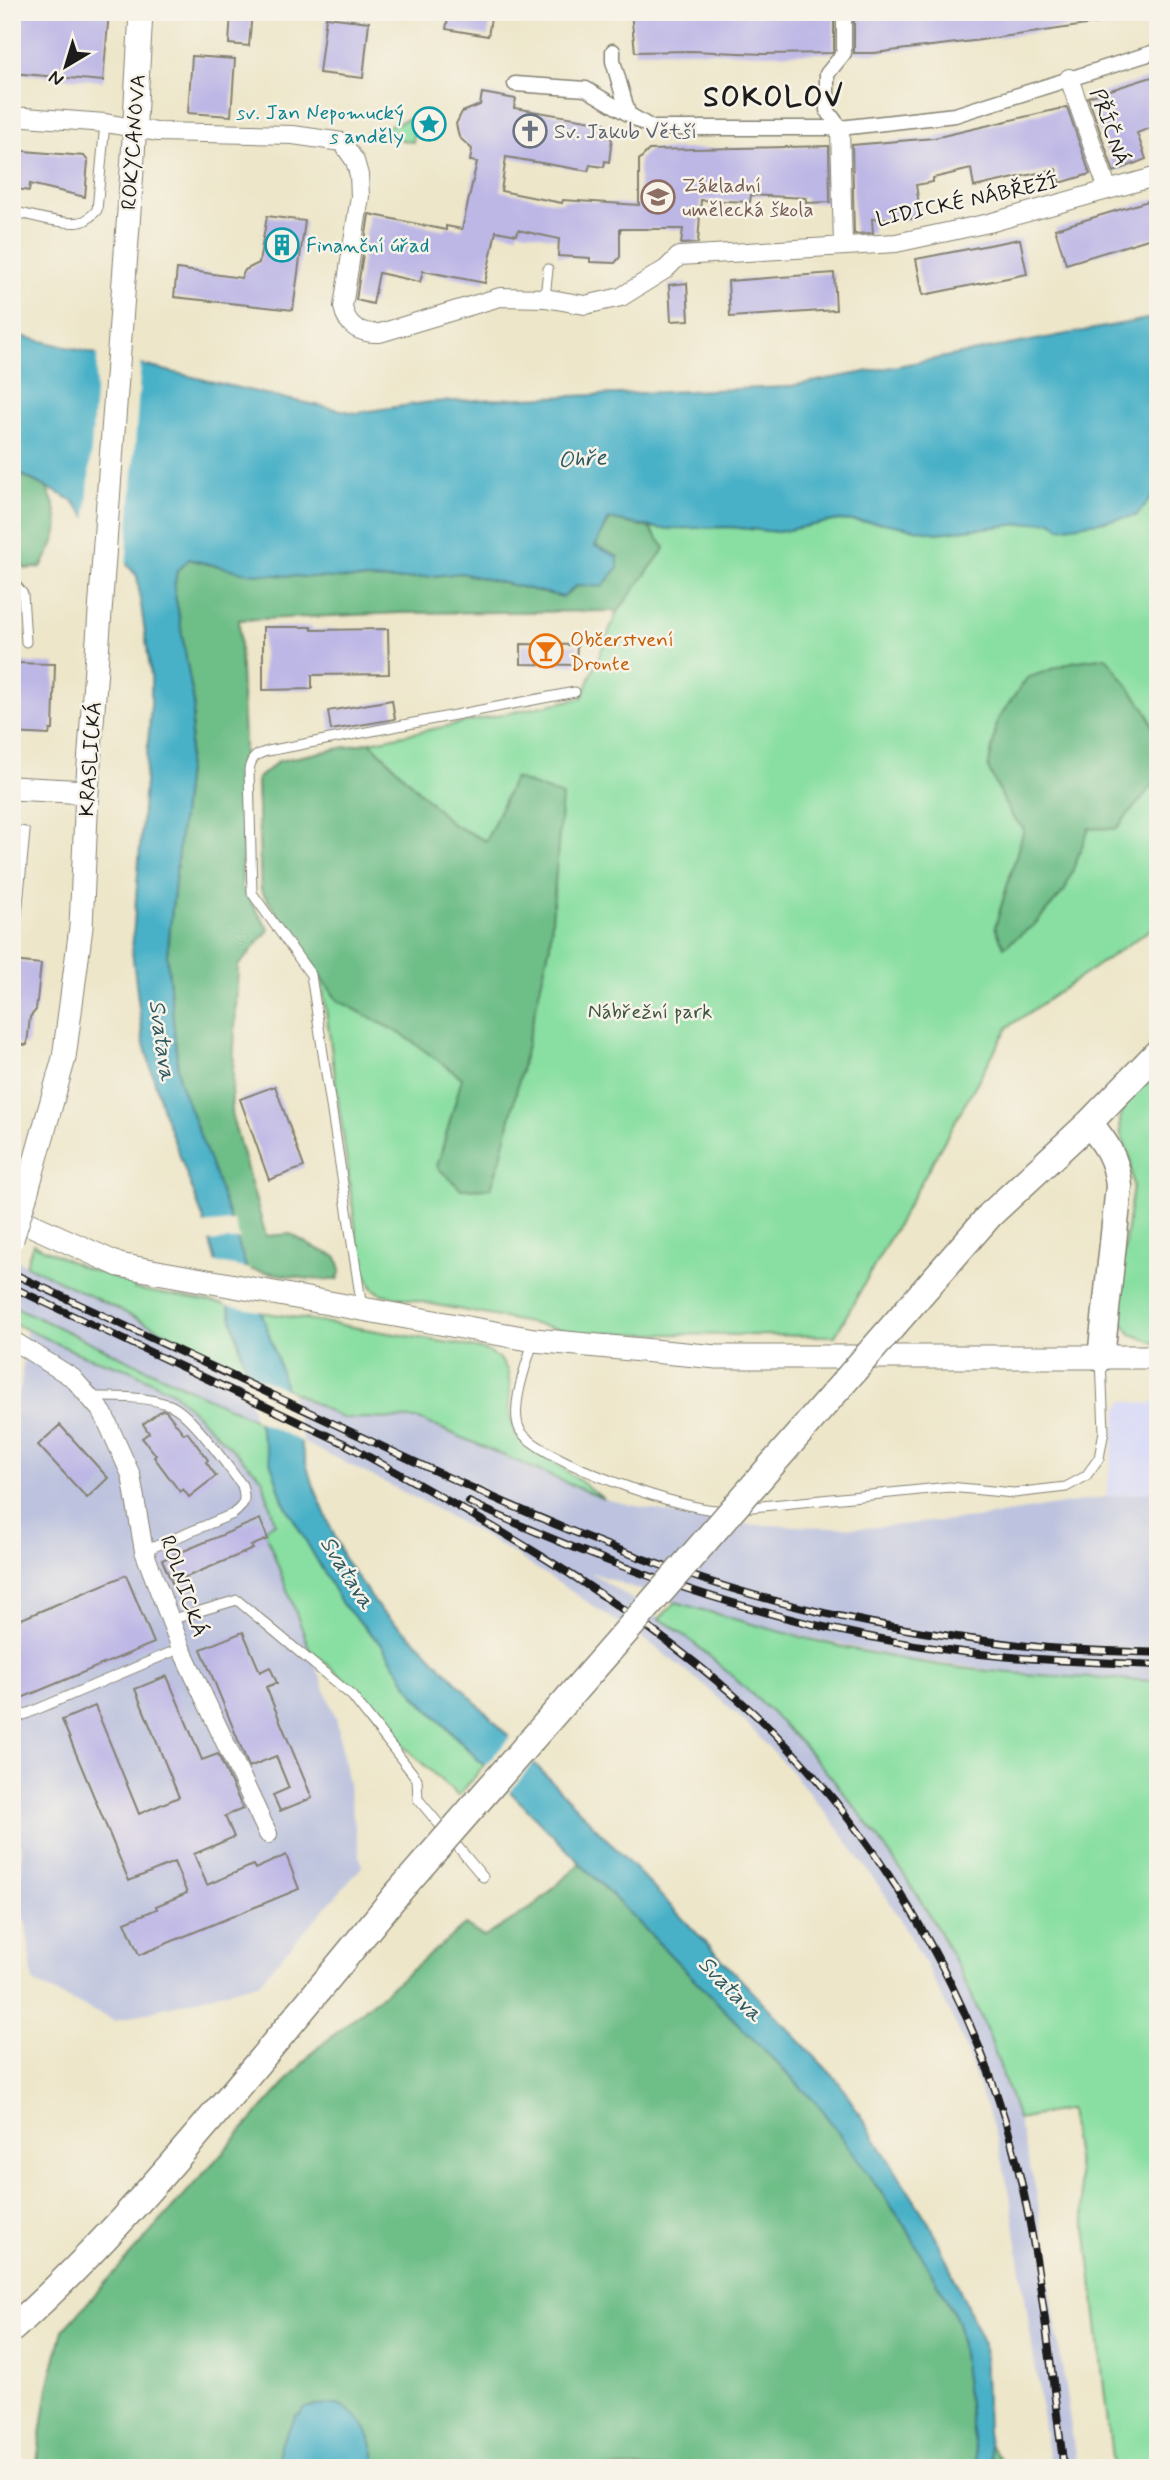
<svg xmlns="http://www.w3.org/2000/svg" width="1170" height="2480" font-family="Mynerve,sans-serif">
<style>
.built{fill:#d5d8f9}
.industrial{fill:#bdc3de}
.green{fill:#89dfa2;stroke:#527e5f;stroke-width:2}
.forest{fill:#6ebe88;stroke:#456d52;stroke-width:2}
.water{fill:#48b1c7;stroke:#326672;stroke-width:2}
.pier{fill:#ede6c9}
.building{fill:#bdb7e6}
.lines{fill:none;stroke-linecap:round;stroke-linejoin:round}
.service-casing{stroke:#848172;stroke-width:11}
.pedestrian-casing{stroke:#848172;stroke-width:17}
.minor-casing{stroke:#848172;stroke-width:20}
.tertiary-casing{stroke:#848172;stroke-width:25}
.secondary-casing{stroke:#848172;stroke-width:29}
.service{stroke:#fff;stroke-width:9}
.pedestrian{stroke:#fff;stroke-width:14}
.minor{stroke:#fff;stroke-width:18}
.tertiary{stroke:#fff;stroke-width:23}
.secondary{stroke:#fff;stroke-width:26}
.rail-casing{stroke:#1c1c1c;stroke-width:8}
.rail{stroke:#f7f3e8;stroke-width:5;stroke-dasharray:16;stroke-linecap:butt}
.tertiary-bridge-casing{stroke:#848172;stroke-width:25;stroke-linecap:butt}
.secondary-bridge-casing{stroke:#848172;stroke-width:29;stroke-linecap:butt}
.tertiary-bridge{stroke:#fff;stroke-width:23}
.secondary-bridge{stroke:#fff;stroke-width:26}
.labels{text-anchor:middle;stroke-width:5;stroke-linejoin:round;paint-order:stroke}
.culture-label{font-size:21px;fill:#0d838f;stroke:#f7f3e8;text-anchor:end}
.street-label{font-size:21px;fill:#1c1c1c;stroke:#f7f3e8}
.worship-label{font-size:21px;fill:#5b616d;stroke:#f7f3e8;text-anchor:start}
.education-label{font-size:21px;fill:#785e54;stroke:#f7f3e8;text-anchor:start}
.food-label{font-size:21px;fill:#c56008;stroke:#f7f3e8;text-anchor:start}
.park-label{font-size:21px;fill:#3d5644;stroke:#f7f3e8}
.water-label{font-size:23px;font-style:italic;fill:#2e5860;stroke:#f7f3e8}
.district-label{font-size:28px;font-weight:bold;letter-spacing:2px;fill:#1c1c1c;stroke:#f7f3e8}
</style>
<rect width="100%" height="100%" fill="#f7f3e8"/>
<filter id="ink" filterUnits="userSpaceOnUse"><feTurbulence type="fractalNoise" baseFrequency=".0143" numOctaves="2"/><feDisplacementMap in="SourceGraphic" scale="14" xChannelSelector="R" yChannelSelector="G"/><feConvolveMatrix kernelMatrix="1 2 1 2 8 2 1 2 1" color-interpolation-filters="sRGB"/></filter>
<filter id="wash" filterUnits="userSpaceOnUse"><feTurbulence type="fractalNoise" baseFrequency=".00686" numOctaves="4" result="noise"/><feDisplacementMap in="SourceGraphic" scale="28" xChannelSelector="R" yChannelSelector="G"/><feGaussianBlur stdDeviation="1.57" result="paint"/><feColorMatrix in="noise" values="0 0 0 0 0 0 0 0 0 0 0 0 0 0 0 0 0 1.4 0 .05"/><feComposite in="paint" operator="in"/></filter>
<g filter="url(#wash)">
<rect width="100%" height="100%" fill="#ede6c9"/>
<path class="built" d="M1158 1399V1491L1106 1497 1118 1409 1123 1401 1151 1404Z"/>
<path class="industrial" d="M12 1258 342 1418 419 1419 604 1499 673 1514 730 1524 866 1528 984 1517 1106 1497 1158 1491V1681L1030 1675 901 1658 741 1622 665 1599 590 1572 665 1621 716 1661 761 1701 811 1754 855 1807 910 1885 949 1952 982 2019 1018 2119 1036 2190 1077 2468H1050L1010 2195 993 2126 958 2029 926 1965 888 1899 834 1823 792 1772 743 1720 699 1681 650 1643 511 1552 431 1506 338 1459 12 1305Z
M26 1330 82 1355 129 1370 173 1392 262 1478 276 1524 264 1529 337 1721 362 1867 258 1983 114 2021 33 1982 26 1923 20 1911 22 1845 12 1842V1415L21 1386Z"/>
<path class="green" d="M415 117 413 142 367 133Z
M1158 490V924L1008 1027 835 1336 580 1333 381 1294 372 1287 360 1261 322 981 261 890 257 779 279 761 582 698 616 614 665 548 649 528 729 527 778 532 838 520 883 523H1021L1052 521 1060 528Z
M1158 1064V1344L1131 1334 1121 1320 1117 1299 1133 1187 1130 1158 1121 1135 1120 1120 1125 1101Z
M33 1244 82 1267 135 1284 134 1289 228 1305 246 1371 26 1265Z
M13 1306 258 1421 261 1433 342 1604 382 1645 416 1697 484 1766 458 1796 397 1740 358 1691 310 1650 264 1529 275 1523 262 1478 173 1392 129 1370 82 1355 12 1323Z
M261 1312 462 1345 487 1351 500 1359 507 1370 510 1385 509 1410 515 1435 537 1453 556 1463 604 1499 419 1419 342 1418 285 1388Z
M676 1602C769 1630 865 1656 961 1668 1027 1676 1092 1678 1158 1681V2468H1113L1087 2235 1069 2109 1018 2119C1006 2086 996 2051 982 2019 930 1896 835 1766 734 1678 717 1663 678 1627 659 1619Z"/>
<path class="forest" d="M12 470 47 488C63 524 61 533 41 567L25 569 12 547Z
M610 519 649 528 665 548 618 611 400 613 239 620 244 742 242 888 269 930 238 966 231 1113 266 1236 291 1234 313 1247 337 1257 341 1270 337 1280 309 1279 246 1269 179 1080 167 956 194 704 174 588 177 571 188 559 211 565 305 577 396 580 461 573 562 597 618 557 595 546Z
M1106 657 1147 711 1158 739 1156 781 1116 829 1089 828 1065 890 1035 924 1004 947 995 927 1024 829 1011 815 988 768 998 719 1027 678 1072 662Z
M370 742 452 824 486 841 514 778 562 796 550 945 501 1158 491 1188 461 1189 437 1167 462 1078 403 1035 337 1000 261 890 257 779 279 761Z
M580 1863 819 2106 906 2227 958 2321 970 2420 1008 2468H36L48 2387 63 2330 311 2054 465 1925 484 1937 536 1905Z"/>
<path class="water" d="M1158 317V490L1136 516 1060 528 1052 521 937 533 883 523 838 520 778 532 729 527 662 529 608 519 595 546 618 557V568L602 587 577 585 563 597 461 573 396 580 305 577 247 573 189 559 177 571 174 588 194 704 167 956 179 1080 215 1175 279 1364 310 1477 343 1557 380 1610 423 1647 839 2082 932 2228 984 2344 987 2432 993 2468H978L970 2420 958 2321 906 2227 819 2106 415 1695 382 1645 342 1604 283 1501 261 1433 238 1339 203 1218 164 1114 143 1040 132 951 151 704V676L137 576 72 500 12 470V334L277 397 356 413 430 402 785 387Z
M317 2405C324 2405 334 2403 340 2406 366 2416 373 2443 377 2468H278L280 2446 297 2415H300L303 2409Z"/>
<path class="pier" d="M98 350 141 361 126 569 86 522Z
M234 1221 240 1239 206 1242 201 1224Z
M212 1262 250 1269 265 1312 225 1305Z
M242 1370 290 1391 304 1443 254 1419Z
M512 1735 536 1760 507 1795 482 1769Z"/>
<g id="blocks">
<path class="building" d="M12 12H109L103 81 12 73Z
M231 12H252L249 46 229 44Z
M449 12H492L488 36 446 29Z
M631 12H834V50L832 53 764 54 691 51 635 52Z
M854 12H1121V20L981 40 874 53H854Z
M326 17 369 22 363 78 319 73Z
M192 56 235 59 231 116 188 113Z
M1158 75V125L1137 133 1146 159 1114 172 1088 97Z
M482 93 516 99 514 108 605 123 603 136 612 138 609 162 605 161 604 167 590 165 588 171 506 157 501 191 562 203 563 200 639 205V160L649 150 829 146 830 202 806 203V198L751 195 750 202 701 200 698 243 681 244 683 229H620V257L615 263 590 262V258L558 256 559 239 518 230 517 235 496 231 485 283 423 271 420 282 379 273 373 304 356 300 369 214 446 230V226L462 229 477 162 470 161 472 149 459 137 456 124 462 112 480 105Z
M1067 107 1090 174 1060 183 1056 169 974 187 971 169 933 178V182L916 185 921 217 905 220 904 217 872 219 873 233 854 234 852 145 934 138Z
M12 150 84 156 88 161 85 197 30 184 29 191 12 188Z
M1158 198V236L1066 264 1055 229Z
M267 216 305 221 293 310 174 297 177 269 241 278 245 270 259 263Z
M1020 239 1027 274 923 295 916 259Z
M834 273 836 310 730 317 728 281Z
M687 283 689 320 671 321 669 285Z
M263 627H311L312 630 388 629 389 674 312 675V689L263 690Z
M521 644 577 645 576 665 521 664Z
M12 663 55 664 53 730H50L49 735 12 733Z
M392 700 395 719 331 730 328 711Z
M12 961 41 964 36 1010 30 1017 27 1045 12 1044Z
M275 1086 304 1167 269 1180 240 1099Z
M162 1410 166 1411 184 1434 187 1432 208 1460 206 1462 216 1476 189 1497 183 1489 180 1492 154 1457 156 1455 142 1438 149 1433 143 1424Z
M60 1425 108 1478 87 1498 38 1445Z
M260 1519 268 1539 251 1546 253 1549 172 1583 162 1560Z
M126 1575 154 1643 12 1702V1623Z
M243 1632 260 1672 270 1667 277 1683 266 1687 312 1798 280 1811 273 1795 289 1788 276 1756 249 1767 201 1649Z
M167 1676 202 1760 218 1754 243 1809 225 1816 234 1837 194 1854 207 1885 253 1865 255 1869 286 1855 299 1889 139 1955 125 1922 157 1909 156 1906 187 1893 174 1862 129 1881 62 1720 95 1706 139 1814 179 1797 135 1689Z"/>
</g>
</g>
<g filter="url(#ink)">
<use href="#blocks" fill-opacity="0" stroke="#848172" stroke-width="2"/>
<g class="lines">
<defs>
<path id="service" d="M12 211C29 215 69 227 84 221 89 219 93 214 97 210L105 123
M545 298 548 269
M12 580 23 594 26 642
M12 830 25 832 14 945
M362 1308 311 975 252 893 249 770C251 758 256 754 268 751L575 692
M533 1342C527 1363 509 1409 520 1430 537 1460 691 1514 725 1510
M90 1397C116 1397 145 1396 170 1405 191 1413 227 1466 242 1485 246 1499 245 1505 233 1514L144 1551
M743 1508 949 1487 1014 1493 1066 1487 1086 1476 1099 1458 1104 1431 1101 1360
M170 1620 237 1600 352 1696 417 1779 418 1799 483 1877
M12 1720 181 1648"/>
<path id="pedestrian" d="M613 51V61L628 113
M515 84 586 89 652 128H840L955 115 1158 51
M840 128 827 110V74L844 53V12"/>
<path id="minor" d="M1069 78 1108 190
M12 116 105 123 157 132 293 135 342 142 355 161 359 175 360 196 343 307C347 327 361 334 380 333L500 297 545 298 585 305 621 297 666 269 679 256 896 243 989 223 1158 176
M840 128 843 246
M12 1340 73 1378 103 1413 131 1475 144 1551 181 1648 268 1834"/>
<path id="tertiary" d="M12 788 87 792
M26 1194 64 1058 81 927 87 792 133 156 141 12
M12 1216 119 1265 534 1340 717 1357H1158"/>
<path id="secondary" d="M1089 1123C1106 1143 1117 1160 1119 1186L1101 1358
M990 1215 1089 1123 1158 1052
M12 2329C85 2264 150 2190 213 2116 275 2043 336 1969 396 1895"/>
</defs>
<use href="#service" class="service-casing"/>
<use href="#pedestrian" class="pedestrian-casing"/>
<use href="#minor" class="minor-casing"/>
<use href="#tertiary" class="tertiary-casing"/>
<use href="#secondary" class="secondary-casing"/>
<use href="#service" class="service"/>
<use href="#pedestrian" class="pedestrian"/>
<use href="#minor" class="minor"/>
<use href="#tertiary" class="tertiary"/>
<use href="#secondary" class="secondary"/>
<defs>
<path id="rail" d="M12 1273C123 1325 234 1376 345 1429 500 1502 655 1575 824 1613 891 1628 961 1639 1029 1646 1072 1651 1115 1651 1158 1653
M12 1287 354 1448
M347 1445C483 1519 621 1596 737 1698 860 1807 957 1964 1005 2120 1039 2232 1048 2352 1064 2468
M469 1502C625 1575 791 1630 963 1652 1027 1660 1093 1662 1158 1665"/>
</defs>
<use href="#rail" class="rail-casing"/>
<use href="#rail" class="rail"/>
<defs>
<path id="tertiary-bridge" d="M12 1239 26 1194"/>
<path id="secondary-bridge" d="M396 1895 990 1215"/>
</defs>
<use href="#tertiary-bridge" class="tertiary-bridge-casing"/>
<use href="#secondary-bridge" class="secondary-bridge-casing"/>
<use href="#tertiary-bridge" class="tertiary-bridge"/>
<use href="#secondary-bridge" class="secondary-bridge"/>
</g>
</g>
<defs>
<symbol id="sight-ring" viewBox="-11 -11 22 22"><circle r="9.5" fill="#f7f3e8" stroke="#0f9aa8" stroke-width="1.5"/><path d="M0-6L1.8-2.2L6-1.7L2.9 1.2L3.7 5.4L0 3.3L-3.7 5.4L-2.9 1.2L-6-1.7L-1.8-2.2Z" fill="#0f9aa8"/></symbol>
<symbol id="church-ring" viewBox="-11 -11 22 22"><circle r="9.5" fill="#f7f3e8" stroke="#6b7280" stroke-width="1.5"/><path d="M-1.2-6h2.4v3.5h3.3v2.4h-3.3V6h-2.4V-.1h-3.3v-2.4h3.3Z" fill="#6b7280"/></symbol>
<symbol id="school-ring" viewBox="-11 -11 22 22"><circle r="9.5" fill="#f7f3e8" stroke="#8d6e63" stroke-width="1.5"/><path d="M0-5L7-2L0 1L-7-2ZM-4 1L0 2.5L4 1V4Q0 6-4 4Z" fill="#8d6e63"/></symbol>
<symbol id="building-ring" viewBox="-11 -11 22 22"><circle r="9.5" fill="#f7f3e8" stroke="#0f9aa8" stroke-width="1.5"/><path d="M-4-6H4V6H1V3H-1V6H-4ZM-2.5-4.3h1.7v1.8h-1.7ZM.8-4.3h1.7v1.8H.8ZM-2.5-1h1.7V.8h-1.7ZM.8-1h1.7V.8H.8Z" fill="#0f9aa8"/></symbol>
<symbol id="bar-ring" viewBox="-11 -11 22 22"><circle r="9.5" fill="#f7f3e8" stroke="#e8710a" stroke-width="1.5"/><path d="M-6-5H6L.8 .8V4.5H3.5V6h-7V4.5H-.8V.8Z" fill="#e8710a"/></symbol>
</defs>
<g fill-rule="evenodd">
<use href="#sight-ring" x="410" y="105" width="38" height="38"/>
<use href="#church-ring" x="511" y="112" width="38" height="38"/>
<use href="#school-ring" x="639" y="178" width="38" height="38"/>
<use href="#building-ring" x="263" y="226" width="38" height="38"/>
<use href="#bar-ring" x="527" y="632" width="38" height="38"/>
</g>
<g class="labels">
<g class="culture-label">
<text x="404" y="119">sv. Jan Nepomucký<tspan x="404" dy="24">s anděly</tspan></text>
<text x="306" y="252" text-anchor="start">Finanční úřad</text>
</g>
<g class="street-label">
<text transform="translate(1110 127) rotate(71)" y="7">PŘÍČNÁ</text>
<text transform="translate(133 142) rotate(-86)" y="7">ROKYCANOVA</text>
<text transform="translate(967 200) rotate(-12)" y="7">LIDICKÉ NÁBŘEŽÍ</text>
<text transform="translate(90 759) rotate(-86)" y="7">KRASLICKÁ</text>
<text transform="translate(184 1586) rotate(71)" y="7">ROLNICKÁ</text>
</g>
<g class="worship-label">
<text x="554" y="138">Sv. Jakub Větší</text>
</g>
<g class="education-label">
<text x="682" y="192">Základní<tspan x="682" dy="24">umělecká škola</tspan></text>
</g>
<g class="food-label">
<text x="570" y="646">Občerstvení<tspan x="570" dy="24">Dronte</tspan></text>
</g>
<g class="park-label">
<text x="650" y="1018">Nábřežní park</text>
</g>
<g class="water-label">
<text transform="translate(582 458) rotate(-4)" y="8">Ohře</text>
<text transform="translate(163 1040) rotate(82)" y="8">Svatava</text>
<text transform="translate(348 1572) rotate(58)" y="8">Svatava</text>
<text transform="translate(731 1988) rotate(46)" y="8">Svatava</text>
</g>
<g class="district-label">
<text x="774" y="106">SOKOLOV</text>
</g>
</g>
<rect width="1170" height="2480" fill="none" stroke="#f7f3e8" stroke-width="42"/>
<g transform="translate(66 66) rotate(218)" stroke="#f7f3e8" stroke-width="5" paint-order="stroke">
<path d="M0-5L12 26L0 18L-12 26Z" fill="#1c1c1c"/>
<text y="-10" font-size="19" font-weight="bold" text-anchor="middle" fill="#1c1c1c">N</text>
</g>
</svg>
